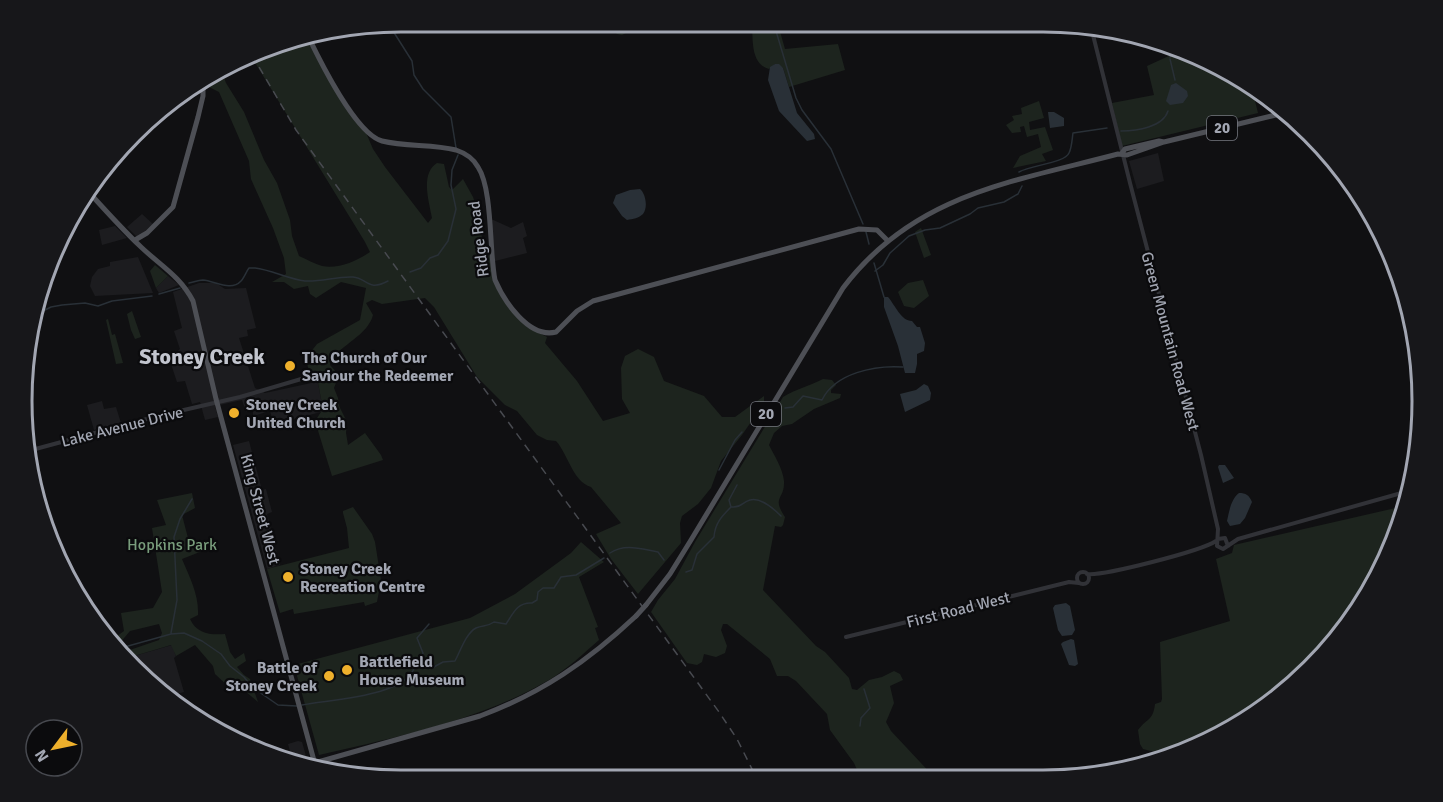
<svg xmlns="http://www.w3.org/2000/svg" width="1443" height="802" font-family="Signika,sans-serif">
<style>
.built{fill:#1c1c1f}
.green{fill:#1d241e}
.water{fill:#293037}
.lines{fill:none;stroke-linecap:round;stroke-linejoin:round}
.stream{stroke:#293037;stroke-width:1.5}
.minor{stroke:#313237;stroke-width:4}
.major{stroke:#4d4f55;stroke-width:5}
.rail{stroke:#484a50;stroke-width:1.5;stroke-dasharray:8 6;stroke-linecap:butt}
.major-bridge{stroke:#4d4f55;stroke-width:5}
.poi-dot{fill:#eeb02c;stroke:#0b0b0d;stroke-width:2}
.labels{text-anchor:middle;stroke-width:4.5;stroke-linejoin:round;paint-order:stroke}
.shield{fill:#0b0b0d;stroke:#757880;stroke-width:1.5}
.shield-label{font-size:15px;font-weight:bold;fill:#a2a6b2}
.street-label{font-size:16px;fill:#a2a6b2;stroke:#0b0b0d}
.poi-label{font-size:16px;font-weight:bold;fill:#a2a6b2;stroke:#0b0b0d;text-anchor:start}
.park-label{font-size:16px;fill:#799d7c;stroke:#0b0b0d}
.district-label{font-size:22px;font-weight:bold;fill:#c2c5ce;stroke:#0b0b0d}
.rim{fill:none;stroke:#a2a6b2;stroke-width:3}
</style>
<rect width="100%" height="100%" fill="#101012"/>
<path class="built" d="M1158 153 1164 181 1137 189 1129 161Z
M142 214 153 224 140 236H136L127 227Z
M491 219 511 228 523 222 527 236 523 238 527 253 495 261Z
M115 226 127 238 102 245 99 230Z
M138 257 153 293 95 296 90 286 92 277 98 269 110 266V262Z
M168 276 179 285 159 293 156 288Z
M199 283H216L225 289 246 288 256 328 247 330 248 336 239 338 255 388 265 393 316 382 318 383 323 409 321 412 274 424 270 411 253 416V411L246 412 242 400 215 406 218 417 205 420 200 402 192 404 185 381 177 382 169 358 180 349 174 331 182 328 173 292Z
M102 401 104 409 116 407 121 423 94 430 87 405Z
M249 441 262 490 266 489 272 512 267 514 280 565 267 569 233 445Z
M172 645 176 656 174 658 184 692 169 696 124 659Z
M298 741 302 742 306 756 303 759 293 762 288 744Z"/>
<path class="green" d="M613 21H643L630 31 622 35 617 34 614 31Z
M752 21H777L785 49 838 44 845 70 789 87 783 68 775 64 769 69C750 64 753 38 752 21Z
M978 22H1052L1030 28 1015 29 1009 26 982 31Z
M308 36 327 74 364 128 373 149 385 167 428 223 432 218C429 201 420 174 437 163L444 164 449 187 452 190 463 179 473 197 481 220 482 248 491 258 495 283 527 327 547 337 545 343 577 381 603 421 630 413 622 399 621 368 625 356 638 349 654 357 664 381 704 396 722 417H735L764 396V403L742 435 721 461 711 488 698 504 682 516 680 523 681 543 638 594 611 559 596 534 621 523 591 487C573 482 568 454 556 441L547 440 537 435 517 411 505 405 477 377 434 307 425 298 382 304 372 300 366 303 373 315C368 335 341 345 330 361V365L339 375 334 388 338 398 339 406 347 422 346 433 348 445 365 433 381 455 383 460 332 476 315 421 323 409 318 383 324 380 310 377 306 358 317 344 360 320 366 288 341 282 316 298 310 294 308 286 294 289 284 282H272L286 274 284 258 273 228 251 179 249 161 219 92 201 83 222 72 226 83 244 112 264 160 277 183 290 220 292 236 299 256C306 259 315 264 322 266 339 269 357 261 370 252L365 242 251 56 279 41Z
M1178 48 1232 72 1252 89 1258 113 1122 146 1112 103 1154 95 1147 66 1171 55Z
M1039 101 1044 118 1029 122 1030 130 1045 127 1053 150 1042 154 1046 161 1013 168 1020 156 1041 147 1038 134 1027 137 1024 126 1020 127 1021 132 1012 133 1006 125 1014 120 1012 116 1022 114 1021 108Z
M921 228 931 255 924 258 915 232Z
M155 265 168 276 156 288 150 271Z
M923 280 929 296 914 308 904 306 898 292 908 283Z
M132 311 141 337 135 339 131 330 127 314Z
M108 319 112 335 115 334 123 363 116 364 106 320Z
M823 379 832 380 836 385 831 390V393L841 394 840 398 814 409 792 424 782 426 774 433 769 445C774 455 783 469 784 481 785 500 771 496 785 517L783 525 781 527 775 526 763 590 816 646 825 652 849 678 852 689 857 690 869 680 882 677 894 671 900 674 903 680 890 686 894 703 886 722 891 731 935 778 861 779 854 763 830 730 827 714 796 681 788 676H777L770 659 727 624H723L721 630 727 646 725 653 716 657 704 654 702 662 697 665 687 663 651 612 658 600 675 579 695 542 783 397C796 389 809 386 823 379Z
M192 493 195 508 182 515 188 538 205 550 182 559C190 578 199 595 198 615L190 619C197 634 210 635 225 634L230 652 235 659 244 653 246 661 237 667 244 675 250 679 258 702 239 686 231 689 215 674 213 666 195 645 176 656 171 645 124 659 118 654 159 640 162 633 159 624 130 631 114 650 107 639H113L124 631 121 613 153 608 162 592 152 528 166 525 157 500Z
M353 507 372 534 375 542 381 580 377 602 365 606 364 602 294 614 293 609 280 613 267 569 349 548 347 528 343 513V511Z
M1400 507 1371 591 1311 669 1253 717 1191 747 1166 755 1143 749 1140 744 1138 730C1147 718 1153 721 1155 704L1161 702 1162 699 1160 642 1230 621 1216 559 1232 553 1234 545Z
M581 542 604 562 579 577 598 627 595 628 599 640C583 654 567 669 549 680 478 721 397 737 319 755L294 665 470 618 515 594 571 553Z"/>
<path class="water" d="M775 64H779L783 68 797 113 814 134 815 139 807 141 779 111 768 80 770 67Z
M1176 83 1187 91 1188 96 1183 103 1170 105 1166 101 1171 85Z
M1048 112H1054L1064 118V126L1050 128Z
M640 189C646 194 648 208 643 214 639 218 633 219 627 220L622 216 613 203 616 195 630 190Z
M884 297H888C895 305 901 321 912 321L917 327H920L925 343 924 351 917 354V364L915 373H905L898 346 884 307Z
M924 384 928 386 931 393 930 400 905 412 900 394 916 390Z
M1219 465H1225L1234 478 1223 483 1218 467Z
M1239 493C1246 493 1249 495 1252 502L1245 518 1240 524 1230 526 1227 521C1229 512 1231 499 1239 493Z
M1066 603 1070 606 1075 630 1072 635 1062 636 1058 630 1053 608 1055 605Z
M1071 639 1074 640 1078 664 1075 666 1069 665 1061 644 1063 642Z"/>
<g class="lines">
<path class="stream" d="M773 21 796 98 802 110 831 149 863 224
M388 23 412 61 414 75 423 89 451 117 456 148
M1170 57 1173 45
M1170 59 1175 80
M1121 131C1137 131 1163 127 1168 111
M1019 172C1031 165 1065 163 1069 153 1072 147 1072 139 1073 133L1107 128
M866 232 869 244
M874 263 884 297
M875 271 883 265 890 253 909 236 925 230 940 228 970 214 978 208 1004 202 1018 194 1022 186
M410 272 421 268 430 258 438 255 448 241 456 209 451 185 452 170 458 155
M189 283C194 282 198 280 203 280 215 281 231 292 241 281 244 278 246 272 249 268H255C272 270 288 279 305 281 322 282 337 276 353 277 367 278 368 292 388 281
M159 294 180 288
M33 316 51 307 62 305 85 303 98 306 112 301 152 296
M785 408 793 407 803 396 822 400C835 373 875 365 903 367
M719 470 735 440 742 432
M732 507C742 508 742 502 750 500 761 497 774 509 781 516
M610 553C625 543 641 549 658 552L664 560
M686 572 692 570 697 554 714 537C715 523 722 516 731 507L729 500 737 485
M171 633 177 600 174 537 180 519 192 499
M113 648H121L171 634 184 633 202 641 221 654 230 666 244 677 252 687 278 705 297 706
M420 662 423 653 417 638 429 624
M302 705C331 699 406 697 415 666L420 663 432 668 443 662 455 661C460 652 466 633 476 628 483 625 487 627 494 622L506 624C513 614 517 602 532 603L537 600 538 592 543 588H554L561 577 576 575 604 558
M860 726 861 718 870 708 864 689"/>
<path class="minor" d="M1091 27 1130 183 1201 455 1218 529 1217 546 1223 549 1238 539 1405 492
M28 451 158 416 240 397 308 377
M1218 539 1225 538 1228 546
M1077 578a6 6 0 1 1 12 0a6 6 0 1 1-12 0Z
M1087 574C1104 576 1201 551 1216 541
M846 637 1069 582 1079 583"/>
<path class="major" d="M308 36C320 61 356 134 382 141 406 147 432 144 456 150 465 153 473 158 478 167 493 190 489 251 495 280 504 301 529 339 556 332L577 311 593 301 859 229 877 230 887 240
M1122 153 1125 149 1159 141 1164 142
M86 189C104 209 122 229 141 247 161 266 180 276 193 301L216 399 316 768
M135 240 147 233 173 207 198 117 203 96V82
M646 605 670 574 691 540 843 288C914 194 1012 182 1118 154L1127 155 1164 142 1280 114
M304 766 480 716C542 693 588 661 636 616"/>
<path class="rail" d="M252 55 296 130 719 712 737 739 757 779"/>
<path class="major-bridge" d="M636 616 646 605"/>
</g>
<g class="poi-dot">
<circle cx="290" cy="366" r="6"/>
<circle cx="234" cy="413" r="6"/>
<circle cx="288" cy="577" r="6"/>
<circle cx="347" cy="670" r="6"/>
<circle cx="329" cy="676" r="6"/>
</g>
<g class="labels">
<g class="shield">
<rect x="1207" y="116" width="30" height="24" rx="4.5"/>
<rect x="751" y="402" width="30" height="24" rx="4.5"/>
</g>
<g class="shield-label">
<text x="1222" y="133">20</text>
<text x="766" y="419">20</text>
</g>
<g class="street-label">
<text transform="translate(478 239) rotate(-97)" y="6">Ridge Road</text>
<text transform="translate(1171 341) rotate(75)" y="6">Green Mountain Road West</text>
<text transform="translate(122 426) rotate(-14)" y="6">Lake Avenue Drive</text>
<text transform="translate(261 509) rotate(75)" y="6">King Street West</text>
<text transform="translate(958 609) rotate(-14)" y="6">First Road West</text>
</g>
<g class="poi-label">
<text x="302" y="363">The Church of Our<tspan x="302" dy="18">Saviour the Redeemer</tspan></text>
<text x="246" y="410">Stoney Creek<tspan x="246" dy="18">United Church</tspan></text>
<text x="300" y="574">Stoney Creek<tspan x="300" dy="18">Recreation Centre</tspan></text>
<text x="359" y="667">Battlefield<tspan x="359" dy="18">House Museum</tspan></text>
<text x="317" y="673" text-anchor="end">Battle of<tspan x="317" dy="18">Stoney Creek</tspan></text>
</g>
<g class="park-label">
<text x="172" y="550">Hopkins Park</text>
</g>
<g class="district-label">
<text x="202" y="364">Stoney Creek</text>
</g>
</g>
<path d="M0 0H1443V802H0ZM401 32H1043A369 369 0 0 1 1412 401V401A369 369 0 0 1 1043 770H401A369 369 0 0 1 32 401V401A369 369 0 0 1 401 32Z" fill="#17171a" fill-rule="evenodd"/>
<path class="rim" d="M401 32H1043A369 369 0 0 1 1412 401V401A369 369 0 0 1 1043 770H401A369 369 0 0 1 32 401V401A369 369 0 0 1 401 32Z"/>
<g transform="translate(54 748) rotate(238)"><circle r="28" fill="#0b0b0d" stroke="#47494f" stroke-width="1.5"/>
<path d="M0-4.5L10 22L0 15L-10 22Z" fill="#eeb02c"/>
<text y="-9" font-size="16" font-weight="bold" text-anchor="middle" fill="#a2a6b2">N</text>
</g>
</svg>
